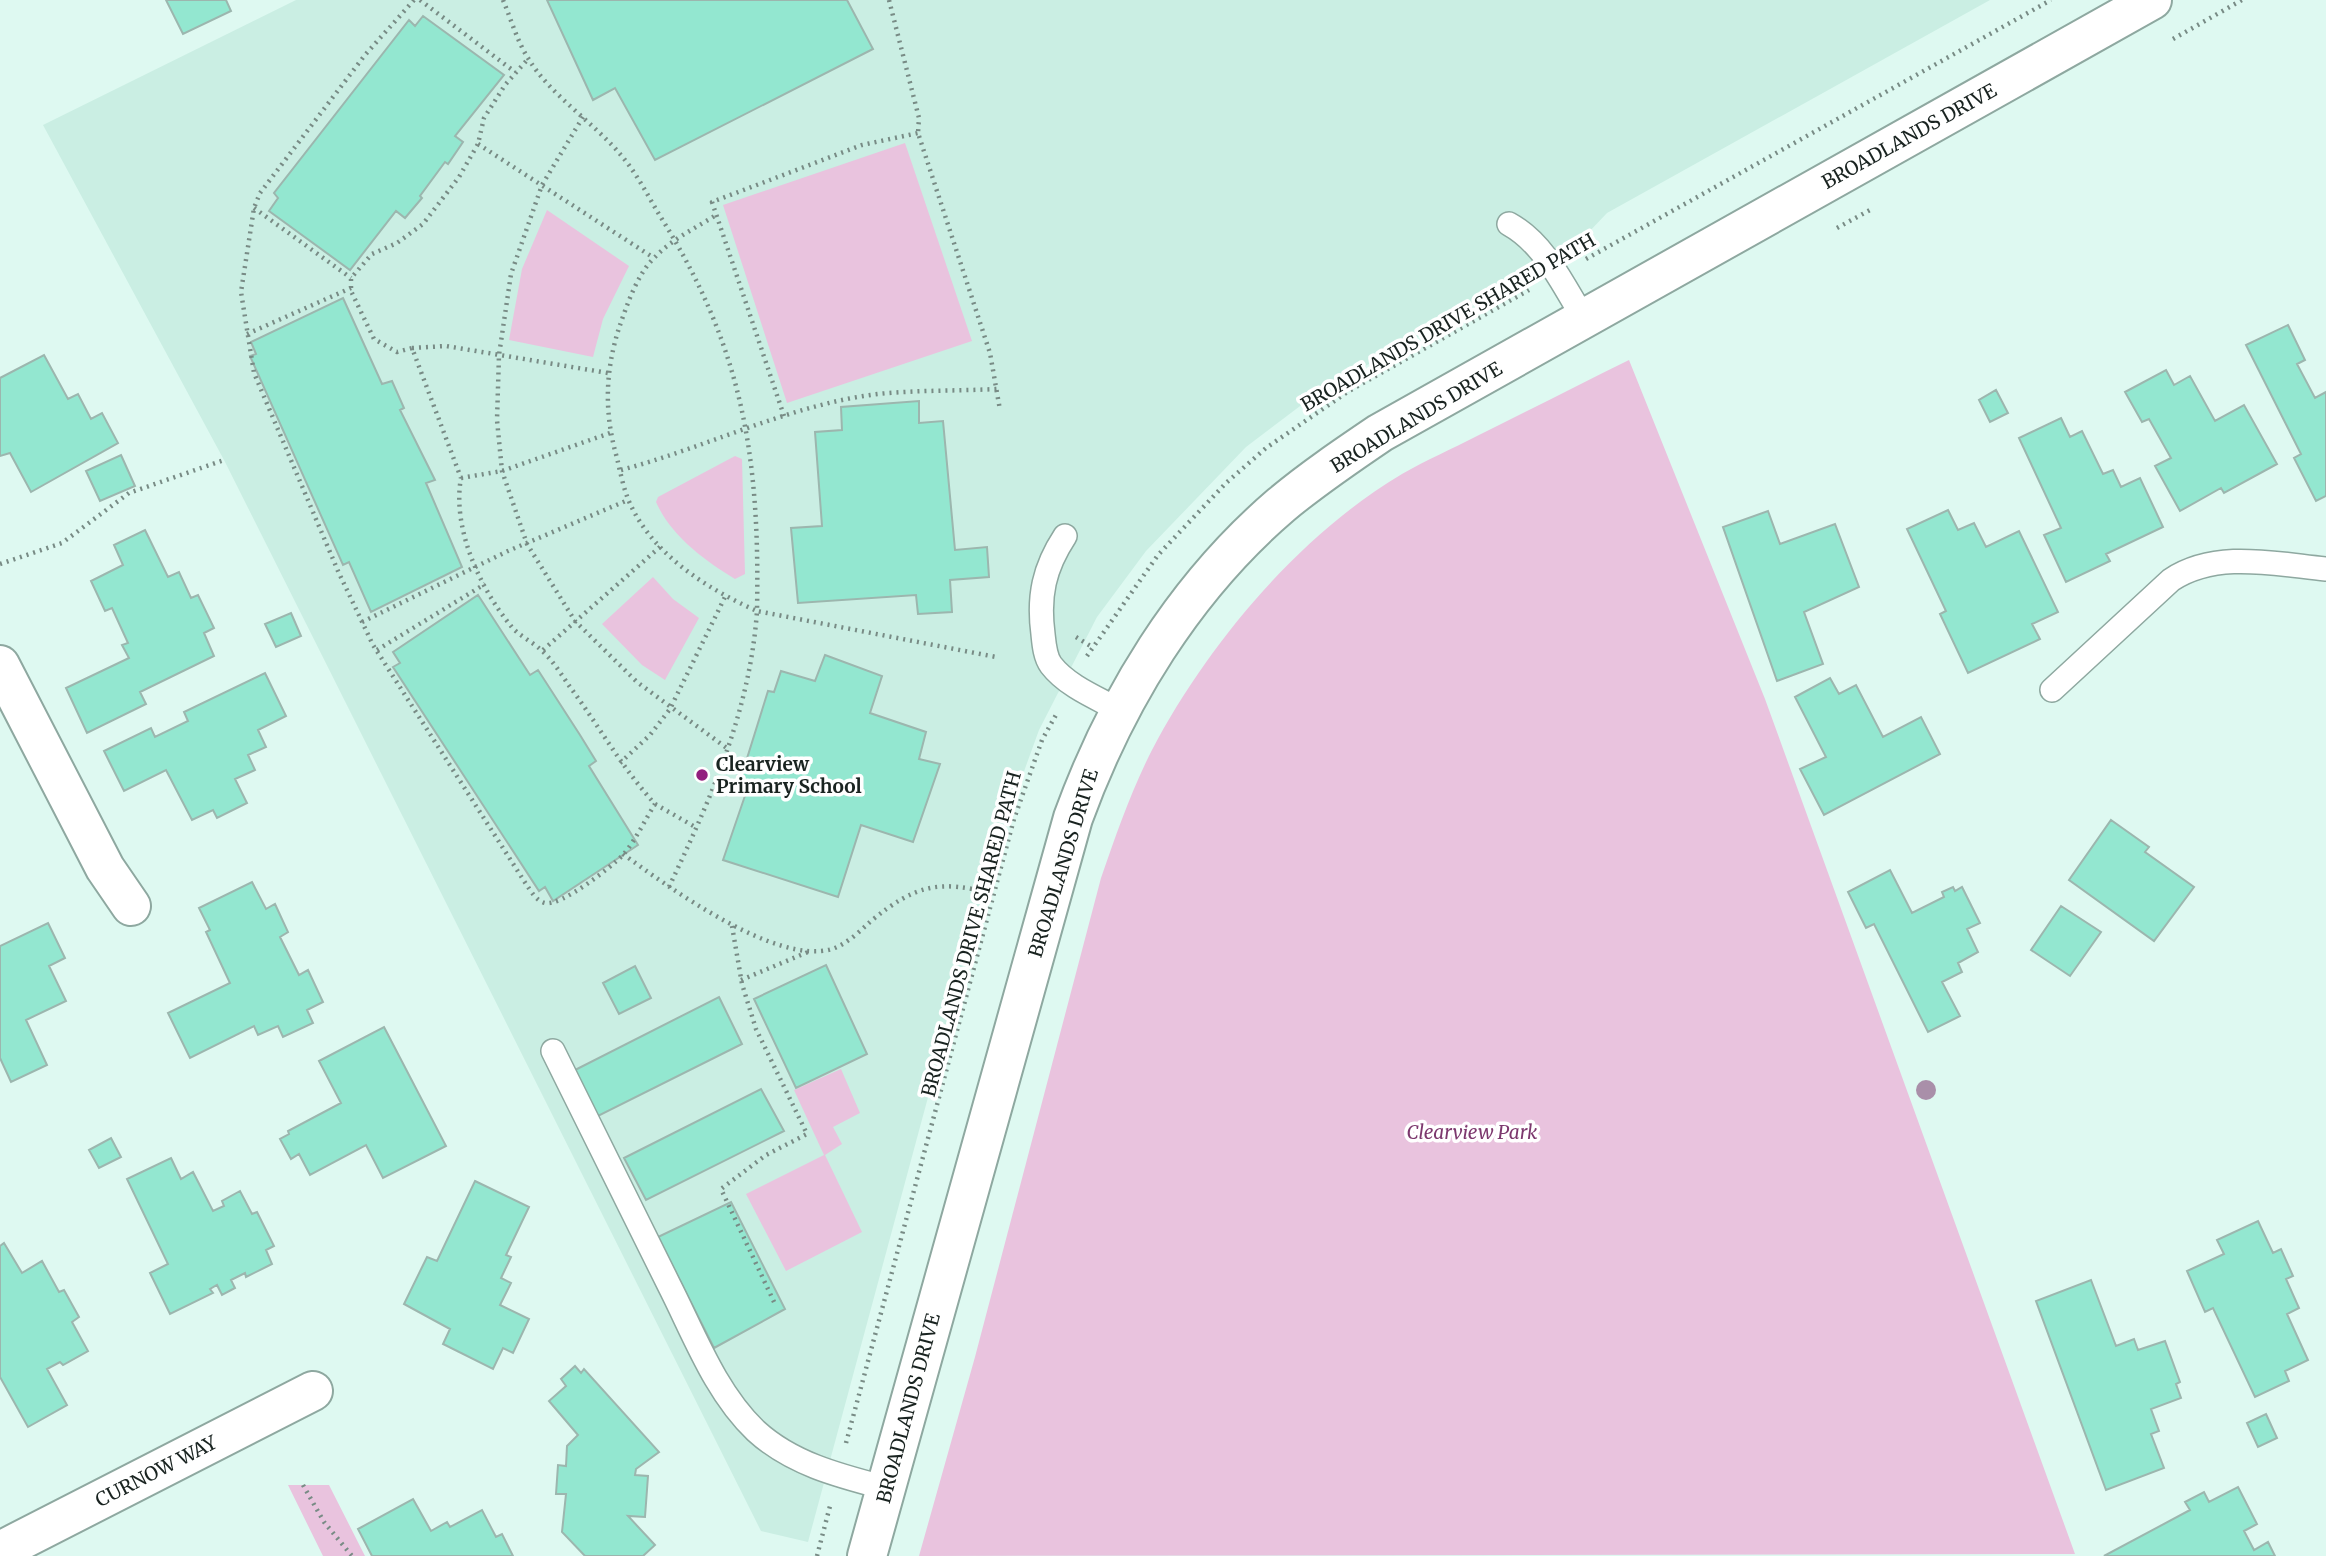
<svg xmlns="http://www.w3.org/2000/svg" width="2326" height="1556" font-family="Merriweather,serif">
<style>
.built{fill:#caeee3}
.park{fill:#e9c3de}
.building{fill:#93e7d0;stroke:#9cb6ae;stroke-width:2}
.lines{fill:none;stroke-linecap:round;stroke-linejoin:round}
.lane-casing{stroke:#8ea8a0;stroke-width:26}
.street-casing{stroke:#8ea8a0;stroke-width:42}
.secondary-casing{stroke:#8ea8a0;stroke-width:42}
.path{stroke:#788b85;stroke-width:4.5;stroke-dasharray:2 5;stroke-linecap:butt}
.lane{stroke:#fff;stroke-width:23}
.street{stroke:#fff;stroke-width:38}
.secondary{stroke:#fff;stroke-width:38}
.tree{fill:#a98fa9}
.poi-dot{fill:#921e7e;stroke:#fff;stroke-width:2.5}
.labels{text-anchor:middle;stroke-width:7;stroke-linejoin:round;paint-order:stroke}
.street-label{font-size:19px;fill:#192320;stroke:#fff}
.poi-label{font-size:19px;font-weight:bold;fill:#192320;stroke:#fff;text-anchor:start}
.park-label{font-size:19px;font-style:italic;fill:#7d386e;stroke:#fff}
</style>
<rect width="100%" height="100%" fill="#def9f1"/>
<path class="built" d="M296 0H1990L1607 213 1568 254 1320 391 1246 447 1146 551 1097 617 1039 730 1006 821 978 912 808 1542 761 1531 224 460 43 125Z"/>
<path class="park" d="M905 143 972 341 787 403 723 205Z
M547 210 629 266 603 319 593 357 509 340 522 269Z
M1629 360 1765 699 2075 1554 919 1556 975 1357 1101 878C1116 835 1131 791 1152 750 1207 645 1299 535 1402 474 1426 460 1452 449 1477 436 1528 411 1578 385 1629 360Z
M735 456 742 459 745 574 735 579C704 560 671 536 656 502L658 497Z
M653 577 673 599 699 618 665 680 642 665 602 624Z
M841 1069 860 1113 833 1127 842 1144 825 1155 862 1232 786 1271 746 1194 824 1155 794 1090Z
M288 1485H329L365 1556H323Z"/>
<path class="building" d="M166 0H226L231 11 183 34Z
M547 0H847L873 49 655 160 615 88 593 100Z
M423 16 504 75 455 136 463 142 448 164 445 162 420 196 422 198 405 218 396 211 350 270 269 211 278 198 274 193 409 20 415 26Z
M343 298 382 384 392 381 404 408 400 410 435 480 426 483 462 567 371 612 349 562 343 565 250 356 256 354 251 342Z
M2288 325 2305 360 2297 364 2315 398 2326 392V496L2316 501 2294 458 2301 454 2246 345Z
M44 355 68 399 78 394 91 419 102 413 118 443 31 492 10 453 0 456V378Z
M2166 370 2174 385 2190 376 2215 421 2244 405 2277 464 2224 493 2221 488 2180 511 2155 466 2171 458 2149 419 2142 422 2125 392Z
M1996 390 2008 413 1990 422 1979 400Z
M919 401V423L943 421 955 550 987 547 989 577 950 580 952 612 918 614 916 595 798 603 791 528 822 526 815 432 842 430 841 407Z
M2061 418 2070 437 2082 431 2103 474 2113 470 2121 487 2140 478 2163 527 2106 554 2110 561 2066 582 2044 535 2061 528 2019 438Z
M121 455 135 486 100 501 86 471Z
M1948 510 1958 530 1974 523 1986 547 2019 531 2058 612 2032 624 2040 639 1968 673 1940 614 1946 611 1907 529Z
M1768 511 1780 544 1835 524 1859 587 1804 612 1823 664 1777 681 1723 527Z
M145 530 168 577 179 572 191 598 198 595 214 628 204 633 214 656 140 692 146 704 87 733 66 688 129 658 122 645 128 643 112 608 105 611 91 581 123 565 114 545Z
M478 595 530 675 538 670 580 735 596 761 589 766 638 845 553 901 545 887 539 891 393 667 400 663 393 652Z
M291 613 301 636 276 647 265 624Z
M825 655 882 676 870 713 926 732 919 759 940 764 913 842 861 825 838 897 723 860 748 787 739 784 768 691 774 692 781 671 815 681Z
M265 673 286 716 258 730 266 747 248 755 255 770 235 779 247 803 217 818 213 810 192 820 166 770 124 791 104 751 151 728 155 737 188 721 184 712Z
M1830 678 1839 694 1856 685 1883 737 1921 717 1940 754 1824 815 1800 769 1826 757 1795 697Z
M2111 820 2149 847 2145 852 2194 887 2154 941 2069 880Z
M1890 870 1912 913 1944 897 1942 892 1953 887 1955 891 1962 887 1980 923 1967 929 1978 952 1958 963 1962 972 1942 982 1960 1016 1928 1032 1874 924 1866 928 1848 892Z
M252 882 266 909 275 904 288 932 280 937 299 975 308 970 323 1002 307 1010 313 1023 283 1037 278 1026 258 1035 254 1026 190 1058 168 1013 230 983 206 932 210 930 199 908Z
M2061 906 2101 932 2070 976 2031 950Z
M48 923 65 958 49 966 66 1001 26 1020 47 1065 11 1082 0 1058V946Z
M826 965 867 1054 796 1088 754 999Z
M635 966 651 998 619 1014 603 983Z
M719 997 742 1044 598 1116 575 1070Z
M384 1027 446 1146 383 1178 366 1145 310 1175 299 1154 291 1159 280 1139 289 1134 288 1131 341 1103 319 1061Z
M761 1089 784 1131 646 1200 624 1158Z
M111 1138 121 1157 99 1168 89 1150Z
M171 1158 181 1179 193 1172 213 1211 224 1206 222 1201 240 1191 252 1214 257 1212 274 1246 266 1250 272 1264 246 1277 245 1273 231 1280 235 1288 222 1295 217 1285 210 1289 213 1293 170 1314 150 1273 168 1264 127 1179Z
M475 1181 529 1207 506 1255 511 1257 501 1278 511 1283 500 1305 529 1319 513 1353 503 1348 493 1369 443 1344 450 1329 404 1304 427 1257 437 1261Z
M731 1202 785 1309 714 1348 658 1237Z
M2258 1221 2273 1253 2281 1249 2293 1276 2286 1279 2299 1308 2287 1314 2308 1360 2285 1371 2289 1381 2255 1397 2213 1308 2205 1312 2187 1271 2224 1254 2217 1240Z
M4 1243 22 1273 42 1261 59 1292 64 1290 79 1317 72 1322 88 1351 63 1365 60 1362 47 1369 67 1405 28 1427 0 1377V1246Z
M2091 1280 2116 1346 2134 1339 2138 1350 2165 1341 2180 1382 2176 1384 2181 1398 2151 1409 2159 1431 2151 1434 2164 1468 2106 1490 2036 1301Z
M575 1366 581 1373 584 1369 659 1452 636 1469 635 1475 648 1476 645 1517 628 1516 655 1545 643 1556H585L562 1532 566 1494H556L558 1465 566 1466 567 1446 578 1435 549 1401 566 1386 561 1379Z
M2266 1414 2277 1438 2258 1447 2247 1423Z
M2238 1487 2257 1524 2244 1531 2254 1550 2268 1542 2275 1556H2104L2190 1510 2185 1502 2204 1492 2209 1502Z
M413 1499 431 1531 447 1522 450 1527 482 1510 496 1537 502 1534 513 1556H372L358 1529Z"/>
<g class="lines">
<defs>
<path id="lane" d="M1509 224C1545 244 1563 285 1584 319
M1065 536C1044 568 1038 596 1043 634 1044 644 1045 657 1051 665 1067 686 1097 698 1119 710
M2052 690 2171 580C2216 550 2275 564 2326 569
M553 1051C592 1129 631 1207 669 1285 694 1334 715 1392 756 1431 792 1464 840 1476 886 1488"/>
<path id="street" d="M0 665 105 868 131 906
M0 1551 313 1391"/>
<path id="secondary" d="M867 1556 1073 818C1116 700 1184 588 1281 505 1312 479 1346 456 1380 433L2152 0"/>
</defs>
<use href="#lane" class="lane-casing"/>
<use href="#street" class="street-casing"/>
<use href="#secondary" class="secondary-casing"/>
<path class="path" d="M414 0 365 55 260 193 254 208 241 292 254 373 338 571 373 645 526 884C531 891 536 901 545 903 562 906 610 868 623 855 635 841 645 820 655 804 622 768 599 726 570 687 561 674 552 659 540 649 531 641 518 635 511 626 479 587 452 527 461 478L412 348 397 352 374 339 351 291V278L372 254 397 243 423 224 459 177 478 144 484 118 505 85 528 59
M420 0 515 72
M503 0C511 19 517 41 528 58 549 94 593 122 620 154 636 172 648 196 660 216 743 348 760 458 757 611L996 657
M889 0 919 118 918 133 990 353 1000 410
M2173 39 2242 0
M583 117 542 185 511 274 499 355 497 420 502 471 527 544 575 621 637 682 728 749
M478 144 654 258
M254 208 351 278
M1837 228 1870 210
M1586 259 2051 0
M247 334 351 288
M412 348 446 346 608 373
M784 416 712 202 862 145 918 133
M621 470C705 448 792 404 878 394 917 390 957 391 997 389
M461 478 502 471 610 433
M0 564 62 543 129 493 224 460
M362 622 508 551 628 500
M1076 637 1092 647
M377 650 485 584
M543 650 661 546
M1087 656 1158 555 1226 483 1266 448 1349 391 1529 290
M620 763 650 735 670 709 725 597
M655 804 697 828
M623 854C667 886 776 966 832 949 847 944 860 931 871 921 915 885 939 879 993 894
M669 887C711 798 750 711 757 611 707 589 650 553 628 499 623 486 620 471 617 458 604 413 605 372 619 328 627 305 637 274 655 257 672 239 696 228 716 215
M732 926 742 984 756 1029 807 1134 766 1155 721 1189 775 1304
M741 980 808 952
M846 1443 1014 819 1042 740 1057 713
M303 1485 324 1522 352 1556
M817 1556 830 1506"/>
<use href="#lane" class="lane"/>
<use href="#street" class="street"/>
<use href="#secondary" class="secondary"/>
</g>
<circle class="tree" cx="1926" cy="1090" r="10"/>
<circle class="poi-dot" cx="702" cy="775" r="7"/>
<g class="labels">
<g class="street-label">
<text transform="translate(1909 136) rotate(-29)" y="7">BROADLANDS DRIVE</text>
<text transform="translate(1448 322) rotate(-30)" y="7">BROADLANDS DRIVE SHARED PATH</text>
<text transform="translate(1416 417) rotate(-31)" y="7">BROADLANDS DRIVE</text>
<text transform="translate(1063 863) rotate(-73)" y="7">BROADLANDS DRIVE</text>
<text transform="translate(971 934) rotate(-75)" y="7">BROADLANDS DRIVE SHARED PATH</text>
<text transform="translate(908 1408) rotate(-75)" y="7">BROADLANDS DRIVE</text>
<text transform="translate(156 1471) rotate(-27)" y="7">CURNOW WAY</text>
</g>
<g class="poi-label">
<text x="716" y="771">Clearview<tspan x="716" dy="22">Primary School</tspan></text>
</g>
<g class="park-label">
<text x="1472" y="1139">Clearview Park</text>
</g>
</g>
</svg>
